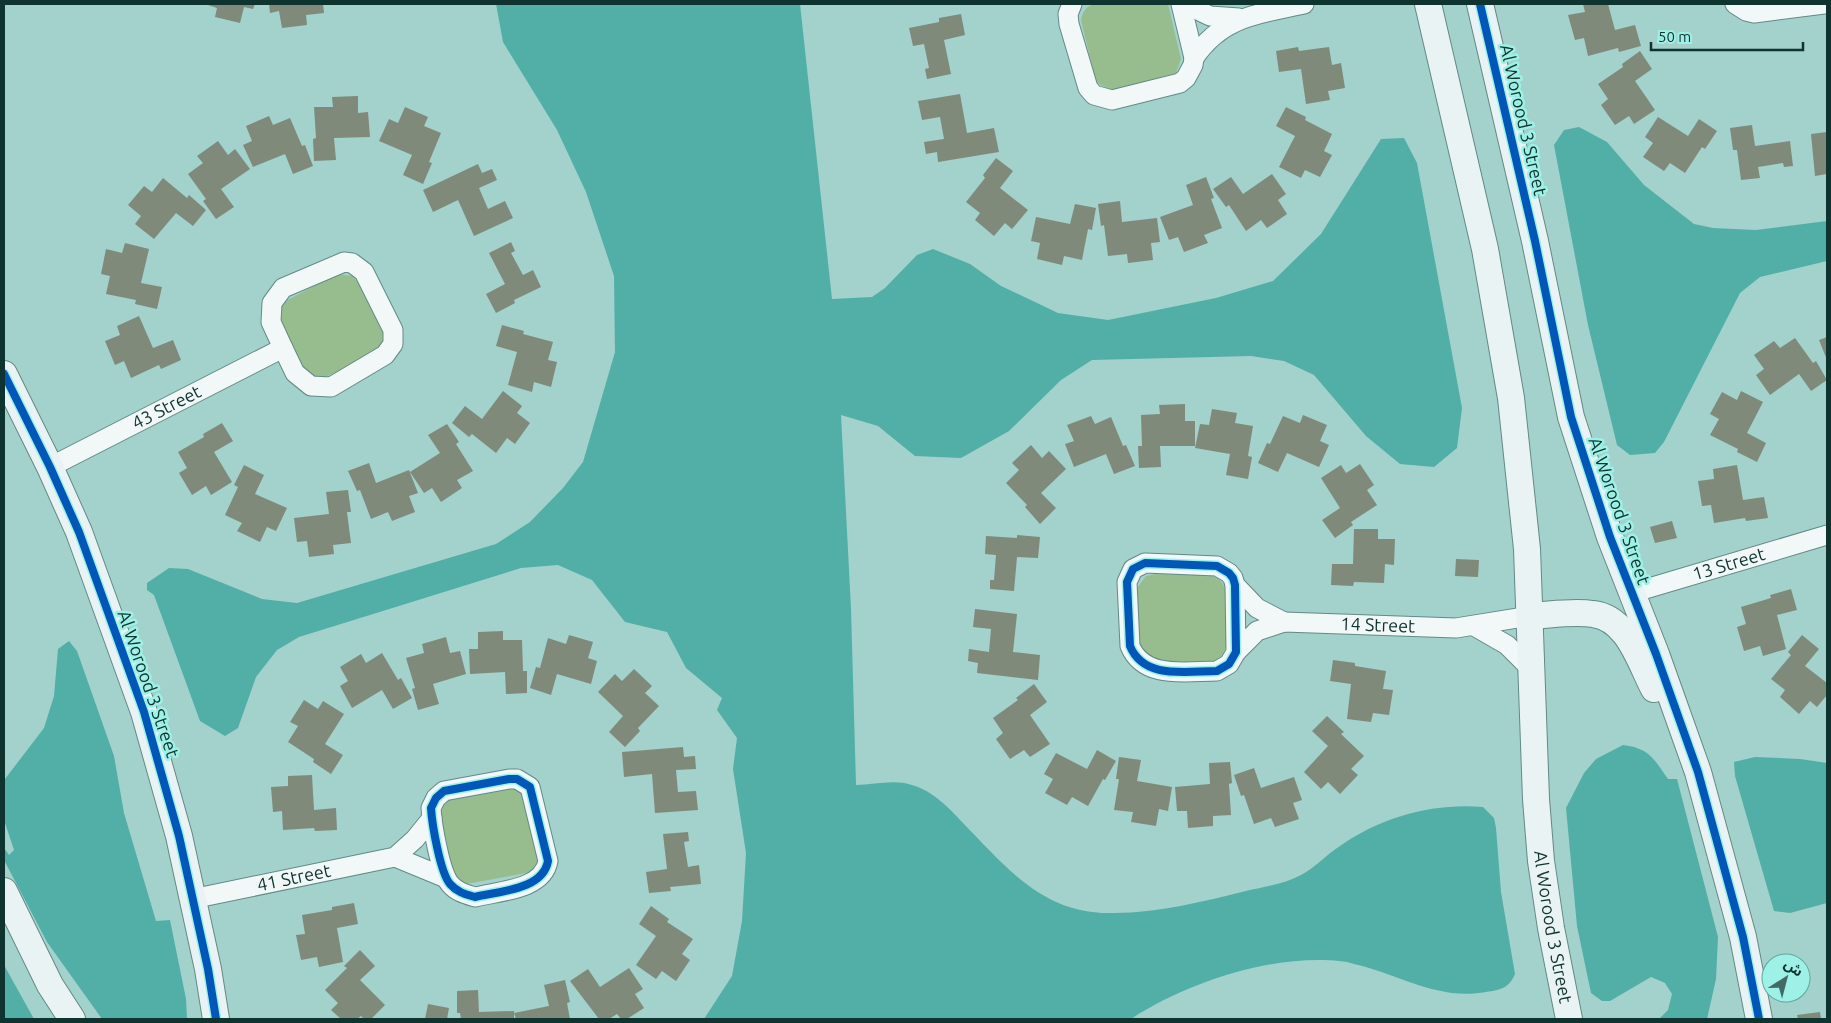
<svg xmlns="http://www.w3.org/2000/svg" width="1831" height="1023" font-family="Ubuntu,'Noto Sans Arabic',sans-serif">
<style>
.green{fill:#97bd8e}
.water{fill:#51afa7}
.building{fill:#7f8a7b}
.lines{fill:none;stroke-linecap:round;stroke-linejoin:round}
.street-casing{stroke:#628a86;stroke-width:21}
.secondary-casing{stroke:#628a86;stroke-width:28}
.street{stroke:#f1f8f7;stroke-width:19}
.secondary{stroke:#eaf3f4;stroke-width:26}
.cycleway-casing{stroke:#9df1e7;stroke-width:11}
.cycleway{stroke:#0057b8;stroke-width:8}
.labels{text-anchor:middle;stroke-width:5;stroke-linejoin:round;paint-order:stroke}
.street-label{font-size:18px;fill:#0f332f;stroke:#9df1e7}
</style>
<rect width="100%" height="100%" fill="#a3d1cb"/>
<path class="green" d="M1094 4H1168L1181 59 1176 73 1113 90 1099 84 1095 78 1081 20C1083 12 1085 7 1094 4Z
M337 274 352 276 358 282 384 335V343L374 355 318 380 303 371 278 319 280 304Z
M1155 574 1208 575C1219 577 1222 581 1226 591V648L1218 661 1153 663 1137 647V588L1146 576Z
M509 786 523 792 539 864 534 870 526 873 466 884 458 880 453 872 441 816C442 806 445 802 454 798Z"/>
<path class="water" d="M496 4H800L832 299 872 297 885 288 917 255 933 249 970 264 1001 286 1058 313 1108 320 1216 298 1273 281 1321 234 1381 139 1404 138 1417 163 1462 408 1457 448 1434 467 1400 464 1366 436 1314 375 1284 361 1251 356 1092 360 1061 380 1009 431 961 458 915 456 878 426 841 415 851 609 856 785C874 785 894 779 912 785 933 791 949 808 963 823 1006 867 1042 913 1109 913 1155 914 1201 902 1246 891 1264 887 1284 884 1301 875 1315 868 1326 855 1340 846 1382 817 1432 803 1483 807L1494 818 1496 828 1501 892 1515 974C1509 988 1501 990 1486 992 1438 1001 1399 974 1354 964 1345 961 1334 960 1324 960 1262 958 1183 985 1131 1019H704L732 976 742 921 746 853 733 769 737 738 717 710 722 698 686 668 667 632 625 622 592 580 558 565 521 568 299 637 277 650 256 677 238 728 225 736 200 721 154 595 147 590V583L169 568 188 569 262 599 297 603 496 544 530 522 563 488 583 462 615 352 614 276 586 192 557 130 503 42Z
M1579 127 1607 142 1644 185 1694 224 1713 228 1756 230 1827 221V261L1760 277 1740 293 1664 442 1655 453 1630 455 1617 445 1588 325 1554 145 1564 130Z
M69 641 77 651 114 756 124 813 156 921 170 920 186 999 187 1019H102L47 942 4 860V848L9 855 14 850 4 820 5 779 44 728 54 696 58 649Z
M1623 745C1649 748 1654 759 1668 779H1677L1718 937 1716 979 1707 1019H1659L1668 1010 1672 994 1665 983 1651 977 1610 1001H1602L1591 993 1577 926 1566 808 1584 773 1596 759Z
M1755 757 1800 759 1827 763V903L1790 913 1774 911 1735 776 1734 762Z
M4 965 34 1019H4Z"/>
<path class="building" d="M205 4H255L253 9 244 7 240 23 215 17 217 8Z
M269 4H323L324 13 306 15 307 25 282 28 279 11 270 13Z
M1583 4H1608L1615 30 1635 25 1641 46 1619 52 1618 48 1588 56 1584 38 1575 40 1568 15 1585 12Z
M961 14 965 35 944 40 951 74 927 79 925 69 929 68 924 44 913 46 909 28 939 22V18Z
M1298 47 1299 51 1329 47 1332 65 1341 63 1345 88 1328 91 1330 100 1306 104 1301 69 1279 72 1276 51Z
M1640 51 1652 69 1635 81 1655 110 1634 124 1629 116 1615 125 1601 105 1608 99 1598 84 1623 67 1622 64Z
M960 94 967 133 994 128 999 152 938 162 937 152 926 154 924 142 944 139 940 117 922 120 918 101Z
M358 96V113L368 112 370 137 334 138 336 160 314 161 313 139 316 138 314 107H333L332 97Z
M405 107 428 117 424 126 441 133 429 162 432 163 423 184 403 175 412 155 379 141 389 119 398 123Z
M1286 107 1306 117 1305 120 1332 134 1324 151 1332 155 1320 177 1305 170 1301 178 1279 167 1295 136 1276 126Z
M269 116 273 125 290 118 302 146 305 145 313 166 293 174 285 154 253 167 243 145 252 141 246 126Z
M1658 117 1688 136 1699 119 1717 131 1705 149 1702 147 1685 173 1670 163 1664 171 1643 157 1653 143 1645 137Z
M1752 125 1755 146 1790 141 1793 166 1784 167 1783 163 1758 167 1760 178 1741 180 1737 150H1733L1730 128Z
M1827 132V174L1815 176 1811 134Z
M218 141 228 155 235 149 250 169 221 189 234 207 216 219 203 201 206 199 188 174 203 163 197 156Z
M996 158 1013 171 1000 188 1028 210 1012 229 1005 223 994 236 975 220 980 213 966 202 985 178 983 175Z
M478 164 482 173 492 169 497 180 479 188 488 209 505 201 513 218 474 236 458 200 433 212 423 190Z
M1272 174 1286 194 1278 200 1287 214 1267 228 1261 220 1246 231 1229 205 1226 207 1213 189 1231 177 1243 194Z
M1206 177 1214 198 1211 199 1222 228 1204 235 1208 243 1184 252 1178 237 1169 240 1160 217 1193 205 1186 185Z
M163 178 187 198 189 195 206 210 193 226 176 213 154 239 135 224 141 216 128 205 144 186 152 192Z
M1120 201 1122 222 1157 218 1160 242 1151 243 1153 260 1128 263 1127 254 1108 256 1104 225 1101 226 1098 204Z
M1075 204 1096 208 1092 230 1088 229 1082 260 1064 256 1062 265 1037 259 1040 243 1031 241 1036 217 1070 224Z
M511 242 515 251 511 253 523 275 533 270 541 287 514 300 515 303 496 313 486 294 505 284 489 253Z
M125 243 149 249 141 283 162 287 157 309 135 304 136 300 106 294 110 276 101 274 106 249 122 253Z
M139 316 153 348 173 340 181 360 161 369 159 365 131 378 124 361 115 365 105 341 120 335 117 326Z
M502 325 524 331 523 334 553 342 548 360 557 362 551 387 534 382 532 392 508 385 517 352 496 346Z
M1827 337V360L1819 340Z
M1795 338 1813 363 1816 361 1827 380 1811 391 1799 374 1770 395 1756 375 1764 369 1754 355 1774 341 1780 348Z
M503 391 522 406 517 413 530 423 515 444 507 438 496 453 472 434 469 437 452 423 465 406 482 419Z
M1741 391 1763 402 1747 433 1766 443 1757 462 1737 452 1738 449 1710 435 1719 419 1710 414 1722 392 1737 400Z
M1185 404V421H1195V446H1160L1161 467 1139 468 1138 446H1142L1141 415 1160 414 1159 405Z
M1212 409 1237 413 1235 423 1253 426 1248 456 1252 457 1248 479 1226 475 1230 454 1195 448 1200 424 1209 425Z
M1303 415 1327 425 1320 441 1329 445 1319 467 1287 453 1278 472 1258 463 1267 443 1270 444 1283 416 1300 423Z
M1091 416 1095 424 1111 417 1123 446 1126 445 1135 466 1114 474 1106 454 1074 467 1065 444 1074 441 1067 425Z
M222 423 233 441 214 452 232 482 211 495 206 486 192 495 179 473 187 468 178 452 204 437 203 434Z
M447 424 459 442 456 444 473 471 457 480 462 488 441 502 432 488 424 493 410 472 440 453 428 435Z
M1031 445 1042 458 1049 451 1066 469 1041 493 1056 508 1040 524 1025 507 1027 505 1006 483 1019 470 1012 463Z
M369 463 376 483 409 470 418 493 409 496 415 512 392 521 388 512 371 519 360 490 357 491 348 471Z
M1360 464 1374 485 1367 490 1377 505 1351 522 1353 525 1335 538 1322 520 1340 508 1321 478 1341 465 1346 473Z
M244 465 264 475 255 494 287 508 276 531 267 527 260 542 237 531 242 523 225 515 238 487 234 485Z
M1737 465 1743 500 1764 497 1768 518 1746 521 1745 518 1714 523 1711 505 1702 506 1698 481 1714 479 1713 469Z
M348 490 351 512H347L351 543 333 545 334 554 309 557 307 541 297 542 294 518 329 514 326 492Z
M1672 521 1677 538 1655 543 1650 527Z
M1354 529H1378V539H1395L1394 565 1385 564 1384 583 1354 582 1353 586 1331 585 1332 564H1353Z
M1017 535 1040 537 1038 558 1017 557 1014 591 990 589V580H994L996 555 985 554 986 536 1017 538Z
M1456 559 1479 560 1478 577 1455 576Z
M1791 589 1797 610 1777 615 1786 649 1763 656 1760 646 1744 651 1737 627 1746 624 1741 607 1771 598 1770 595Z
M975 609 1017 614 1013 652 1040 655 1038 680 977 673 978 663 968 661 969 649 989 652 991 629 973 627Z
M503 631V640H522L523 671H527V693L506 694 505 672 470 674 469 649H478V632Z
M569 635 593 642 588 658 597 661 591 684 557 674 551 695 530 688 536 667 540 668 548 638 566 644Z
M1802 635 1819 649 1805 666 1827 683V695L1817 707 1810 701 1799 714 1780 697 1785 690 1771 679 1791 655 1788 652Z
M446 637 450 653 460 651 466 674 433 684 439 704 418 710 412 689 415 688 406 658 424 653 422 644Z
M382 653 398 680 401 678 412 698 393 709 382 690 352 708 340 686 348 681 340 667 361 654 366 663Z
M1333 660 1355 663V666L1386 671 1383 689 1393 690 1389 715 1373 713 1371 722 1347 719 1351 684 1330 681Z
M634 669 652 686 645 693 659 706 638 728 640 731 625 747 609 732 623 716 598 692 615 674 622 681Z
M1034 684 1047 702 1030 715 1050 744 1030 757 1024 750 1010 759 996 739 1003 733 993 718 1018 700 1016 698Z
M304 700 318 709 323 701 344 714 325 744 343 755 331 774 313 762 314 759 288 742 298 726 290 722Z
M1327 716 1344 732 1341 734 1364 756 1351 769 1358 775 1340 794 1328 782 1321 789 1304 772 1328 746 1312 731Z
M683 747 684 757 695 756 696 769 676 770 678 792 696 791 698 810 655 813 652 774 624 777 622 752Z
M1097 750 1116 761 1105 780 1103 779 1088 806 1072 797 1067 805 1045 793 1053 779 1044 774 1056 753 1087 769Z
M1119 757 1141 760 1137 781 1172 787 1168 811 1159 809 1156 826 1131 822 1133 812 1114 810 1119 779H1116Z
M1230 762 1232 783 1229 784 1231 815 1213 816V826L1188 828 1187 811H1177L1175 787 1210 784 1209 763Z
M1254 768 1261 788 1294 777 1302 800 1293 803 1299 819 1275 827 1271 818 1254 824 1244 795 1241 796 1234 775Z
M312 775 314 810 336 808 337 830 315 831 314 828 283 830 282 811 273 812 271 787 288 786V776Z
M688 832 689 841 684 842 688 867 699 865 701 884 670 887 671 891 649 893 646 872 667 869 663 834Z
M354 903 358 924 337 928 343 962 319 967 317 957 301 960 296 935 305 934 302 915 332 910V907Z
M651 906 669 919 667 922 693 939 682 954 690 960 676 981 662 971 656 979 636 965 656 936 639 924Z
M360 950 375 966 360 980 385 1005 371 1019H364L361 1016 357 1019H341L331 1010 338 1003 325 990 347 968 344 966Z
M629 968 643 989 635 994 644 1008 627 1019H621L617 1014 609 1019H599L570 981 588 969 600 987Z
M565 980 570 1002 567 1003 570 1019H516L514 1013 549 1006 544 985Z
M478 990 479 1012 514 1011V1019H461L460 1013H457V991Z
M428 1004 449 1008 447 1019H425Z
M1820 1012 1821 1019H1798L1797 1015Z"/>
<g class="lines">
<defs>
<g id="street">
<path d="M1072 4 1068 14 1069 24 1088 88 1094 95 1112 100 1180 83 1186 78 1193 65 1194 58 1181 4"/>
<path d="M1185 4 1210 16 1239 18"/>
<path d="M1735 4 1746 11 1754 13 1824 4"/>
<path d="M1194 58C1222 16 1259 14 1304 4"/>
<path d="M344 262 352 263 364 272 393 330V344L385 355 331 387 311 386 295 373 283 348 271 322 272 303 283 288Z"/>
<path id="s1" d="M50 467 283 348"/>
<path d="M1145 563 1217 566 1229 573 1233 578 1235 585 1236 652 1229 664 1217 671C1186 671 1144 680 1130 646L1127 582 1133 569Z"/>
<path d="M1235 585 1257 608 1284 622"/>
<path id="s2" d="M1632 593 1827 535"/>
<path d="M1474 626 1507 645 1532 670"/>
<path id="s3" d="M1236 652 1257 631 1284 622 1456 628 1530 616"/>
<path d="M509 779H517L530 787 548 861C543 890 499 891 475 897 465 894 457 892 450 884 440 872 432 824 431 808L436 798 444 791Z"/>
<path d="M395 857 446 878"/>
<path id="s4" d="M192 899 395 857 415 839 432 818"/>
</g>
<g id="secondary">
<path id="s5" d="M1428 4 1485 249 1511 398 1527 549 1536 799 1541 861 1551 928 1569 1019"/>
<path d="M1480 4 1535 241 1571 417 1610 537 1656 654 1698 772 1743 937 1759 1019"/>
<path d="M4 374 50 467 79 532 144 712 179 836 208 969 216 1019"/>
<path d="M1530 616C1551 615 1572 611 1593 614 1628 618 1640 663 1654 689"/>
<path d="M4 891 50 985 72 1019"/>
</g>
</defs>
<use href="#street" class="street-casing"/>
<use href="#secondary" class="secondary-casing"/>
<use href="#street" class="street"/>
<use href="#secondary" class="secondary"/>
<defs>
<path id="cycleway" d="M1480 4 1535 241 1571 417 1610 537 1656 654 1698 772 1743 937 1759 1019
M4 374 50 467 79 532 144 712 179 836 208 969 216 1019
M1145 563 1217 566 1229 573 1233 578 1235 585 1236 652 1229 664 1217 671C1186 671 1144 680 1130 646L1127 582 1133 569Z
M509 779H517L530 787 548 861C543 890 499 891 475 897 465 894 457 892 450 884 440 872 432 824 431 808L436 798 444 791Z"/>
</defs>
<use href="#cycleway" class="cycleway-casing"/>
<use href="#cycleway" class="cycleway"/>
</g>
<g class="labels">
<g class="street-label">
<text transform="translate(1523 120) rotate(77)" y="6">Al Worood 3 Street</text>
<text dy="6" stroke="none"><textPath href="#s1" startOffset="131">43 Street</textPath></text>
<text transform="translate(1619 511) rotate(71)" y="6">Al Worood 3 Street</text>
<text dy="6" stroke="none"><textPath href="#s2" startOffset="101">13 Street</textPath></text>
<text dy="6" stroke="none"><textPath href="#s3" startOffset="152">14 Street</textPath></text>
<text transform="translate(148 684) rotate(71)" y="6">Al Worood 3 Street</text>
<text dy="6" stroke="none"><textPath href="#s4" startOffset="104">41 Street</textPath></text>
<text dy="6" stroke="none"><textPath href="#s5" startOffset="934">Al Worood 3 Street</textPath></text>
</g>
</g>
<rect width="1831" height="1023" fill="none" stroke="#0f332f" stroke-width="10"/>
<g transform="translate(1786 978) rotate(36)"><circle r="24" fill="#9df1e7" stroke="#64a59d"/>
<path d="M0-4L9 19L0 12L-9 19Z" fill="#436a66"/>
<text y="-8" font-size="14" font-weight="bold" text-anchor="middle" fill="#0f332f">ش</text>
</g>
<path d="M1651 42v8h152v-8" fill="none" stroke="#0f332f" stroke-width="2.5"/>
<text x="1658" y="42" font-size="15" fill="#0f332f" stroke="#9df1e7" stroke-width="4" paint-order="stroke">50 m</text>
</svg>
